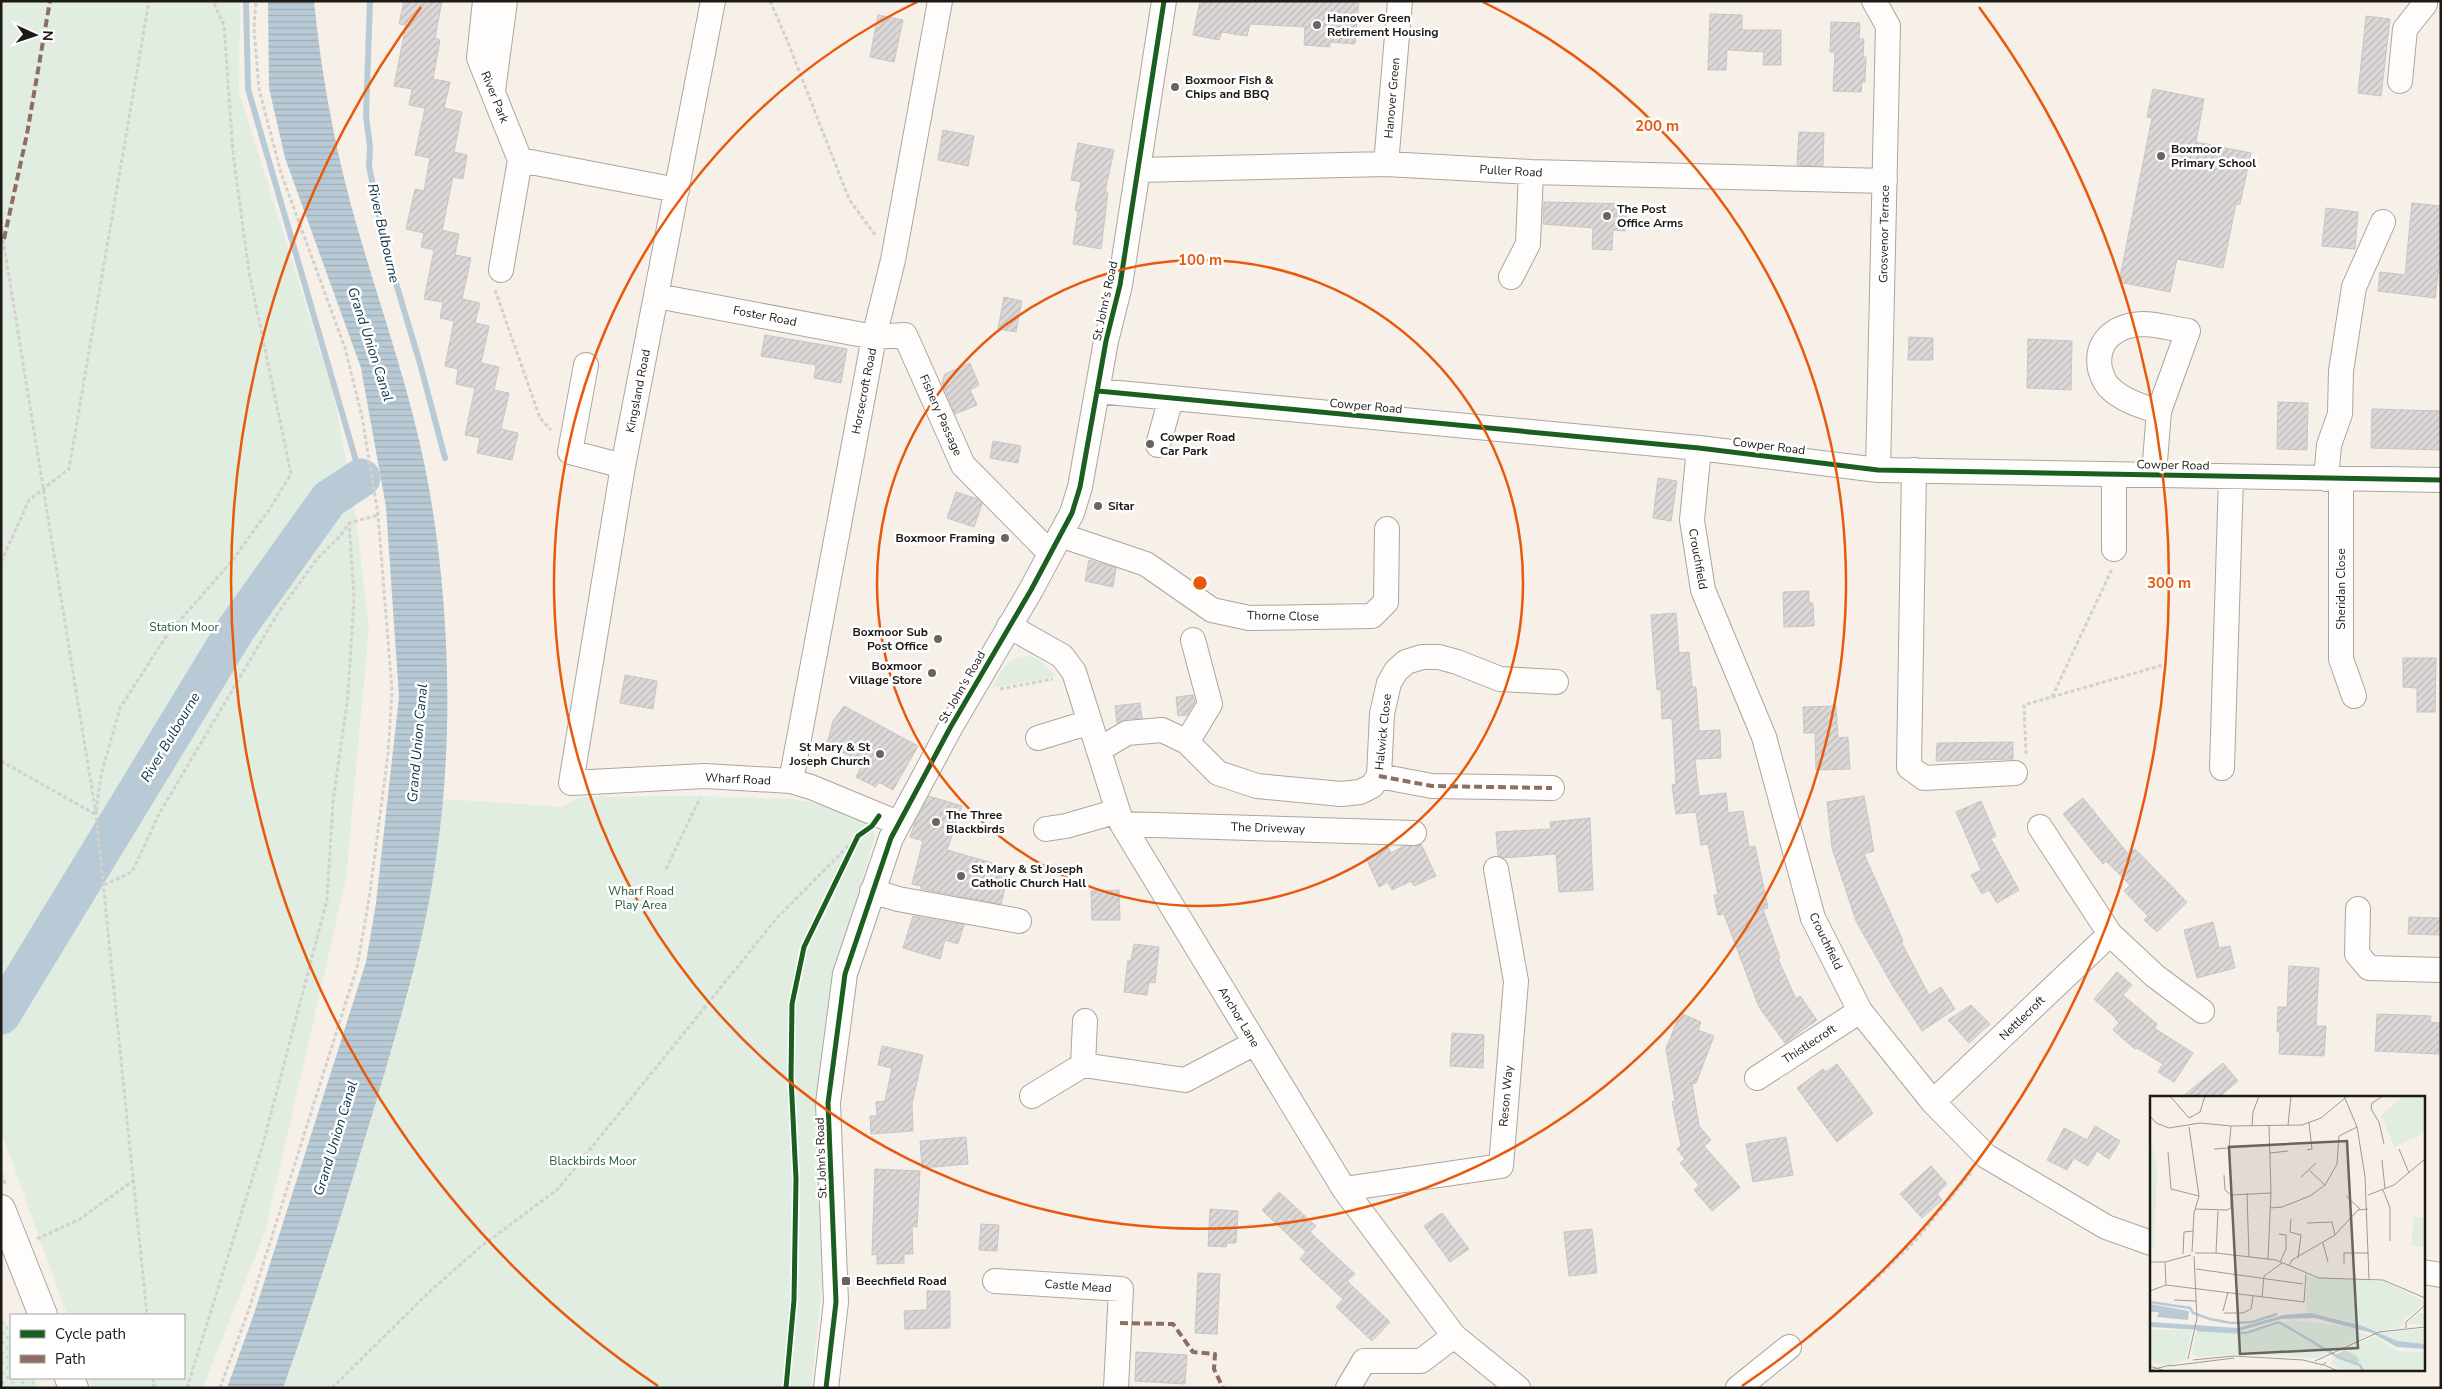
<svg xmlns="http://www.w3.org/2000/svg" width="2442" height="1389" font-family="'Nunito Sans',sans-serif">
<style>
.grass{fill:url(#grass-dots)}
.park{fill:#e0ede0}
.water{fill:url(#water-rules)}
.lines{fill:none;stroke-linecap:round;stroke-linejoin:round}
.stream{stroke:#b8cad5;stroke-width:6}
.river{stroke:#b8cad5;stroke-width:39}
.building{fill:url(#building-hatch);stroke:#c8c5c4}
.minor-casing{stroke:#aba6a0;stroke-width:26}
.major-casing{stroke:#aba6a0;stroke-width:30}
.path{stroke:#d2d1ce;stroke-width:3;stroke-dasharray:4 2.5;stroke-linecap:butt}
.minor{stroke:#fefdfc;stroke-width:24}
.major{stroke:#fefdfc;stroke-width:28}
.quiet{stroke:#8d6e63;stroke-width:4;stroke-dasharray:8 4;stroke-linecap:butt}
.cycleway-casing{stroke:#fff;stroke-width:8}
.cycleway{stroke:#1b5e20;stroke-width:5}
.ring{fill:none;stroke:#e8590c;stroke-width:2.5}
.poi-dot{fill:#69645f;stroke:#fff;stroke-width:2}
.labels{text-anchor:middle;stroke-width:5;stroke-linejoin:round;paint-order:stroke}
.poi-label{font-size:12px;font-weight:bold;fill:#1d1915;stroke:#fff;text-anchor:start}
.street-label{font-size:12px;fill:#1d1915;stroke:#fff}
.park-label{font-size:12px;fill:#25593e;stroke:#fff}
.water-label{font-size:14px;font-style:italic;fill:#0b3247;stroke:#fff}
.inset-river{fill:none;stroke:#b8cad5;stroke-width:2.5}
.inset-road{fill:none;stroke:#9f9a94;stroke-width:1}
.view{fill:#69645f;fill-opacity:0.15;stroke:#69645f;stroke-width:2.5}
.inset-edge{fill:none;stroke:#1d1915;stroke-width:2.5}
.centre{fill:#e8590c;stroke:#fff;stroke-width:2.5}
.ring-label{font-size:15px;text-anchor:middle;font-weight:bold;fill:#e8590c;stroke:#fff;stroke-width:5;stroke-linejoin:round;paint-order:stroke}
</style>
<defs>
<pattern id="grass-dots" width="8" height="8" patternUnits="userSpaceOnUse" patternTransform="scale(1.25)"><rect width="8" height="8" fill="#e0ede0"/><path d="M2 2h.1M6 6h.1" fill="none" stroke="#c0cbbf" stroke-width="1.8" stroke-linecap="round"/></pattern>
<pattern id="water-rules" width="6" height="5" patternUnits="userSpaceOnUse" patternTransform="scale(1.25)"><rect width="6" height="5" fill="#b8cad5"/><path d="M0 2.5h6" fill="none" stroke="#9eadb6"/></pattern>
<pattern id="building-hatch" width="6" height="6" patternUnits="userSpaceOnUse" patternTransform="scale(1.25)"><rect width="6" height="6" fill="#dbd8d7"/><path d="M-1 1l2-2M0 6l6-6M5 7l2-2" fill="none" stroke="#bcb9b8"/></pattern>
</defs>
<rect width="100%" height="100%" fill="#f6f0e9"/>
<path class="grass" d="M1 1314 11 1333V1378H34L39 1388H1Z"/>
<path class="park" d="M1 1H240L239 92 333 392 354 503 369 626 346 879 265 1232 203 1388H92L89 1378H184V1315H67L1 1131Z
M1028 656 1040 660 1056 676 992 688C1002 671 1006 657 1028 656Z
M691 796 795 799 837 809 872 826 875 835 836 971 816 1102 822 1286 811 1388H283L349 1192 411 986 436 864 443 799 563 807 579 797Z"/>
<path class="water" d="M268 1H314C321 71 333 138 351 205 375 293 407 378 425 467 450 592 455 739 435 866 423 947 399 1024 376 1102 347 1198 317 1294 283 1388H227L254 1314 366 962 376 903 399 697 386 507 361 368 285 158 269 88Z"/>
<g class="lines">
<path class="stream" d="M246 1 248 89 361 478
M370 1 366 116 370 147 369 166 386 250 419 360 445 458"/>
<path class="river" d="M1 1015 236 629 329 499 361 478"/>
</g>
<path class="building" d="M404 1H442L435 38 440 40 433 79 450 82 444 108 462 112 454 152 467 155 463 179 453 177 442 230 459 234 455 255 471 258 462 299 480 303 475 323 489 326 481 363 499 367 494 390 509 393 501 429 518 433 512 460 477 453 480 438 465 435 475 388 456 384 458 369 445 366 454 321 440 318 443 302 424 299 434 250 421 247 424 233 406 229 415 189 424 191 430 158 415 155 425 108 409 105 412 89 394 86 406 25 399 24Z
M1200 1H1359L1355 44 1330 42V47L1304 45 1305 27 1250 24 1247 36 1222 32 1219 40 1193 35Z
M1710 14 1742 15V30H1781V65H1763L1764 52 1727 50 1726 70H1708Z
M878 15 903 20 894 62 870 57Z
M2366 16 2390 19 2381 96 2358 93Z
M1831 22 1860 23 1859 39H1864L1863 57H1866L1865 82H1862L1861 92 1833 91 1835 52H1830Z
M2153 89 2204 99 2196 142 2251 153 2240 204H2236L2223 268 2177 259 2170 292 2119 282 2152 118 2147 117Z
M943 130 974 136 968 166 938 160Z
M1799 132 1824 133 1823 166 1797 165Z
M1078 143 1114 150 1105 192H1108L1101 249 1073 244 1078 211 1075 210 1081 182 1071 180Z
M1544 202 1627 204 1625 231 1613 230 1612 250 1592 249 1593 228 1543 224Z
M2412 203 2441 206V253L2435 298 2378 291 2380 272 2405 275Z
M2326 208 2358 212 2355 249 2322 246Z
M1004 297 1022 301 1016 332 998 329Z
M765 335 847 349 841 383 814 378 816 365 761 356Z
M1909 337 1933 338V360H1908Z
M2028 339 2072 341 2071 390 2027 388Z
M970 363 979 385 970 390 977 405 955 414 942 383 945 374Z
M2278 402 2308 403 2307 450 2277 449Z
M2372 409 2441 411V450L2371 448Z
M993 441 1021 446 1018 463 990 458Z
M1658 478 1677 481 1671 521 1653 518Z
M956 492 978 499 982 504 974 527 947 518Z
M1089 560 1116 568 1113 587 1085 581Z
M1809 591V603H1813L1814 626 1784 627 1783 592Z
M1676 613 1679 653 1689 652 1692 687H1696L1699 731 1720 730 1721 758 1695 759 1699 796 1726 793 1728 813 1743 811 1749 847 1755 846 1768 908 1763 909 1780 958 1778 959 1796 999 1800 996 1817 1020 1785 1043 1759 1007 1724 914 1718 915 1714 895H1718L1708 844 1701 845 1696 812 1676 814 1672 785 1676 784 1672 718 1662 719 1661 689 1657 690 1651 615Z
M2403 658H2436L2435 712H2417V688L2403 687Z
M625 675 657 681 653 709 620 703Z
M1193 695 1195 702 1187 715 1178 716 1176 697Z
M1140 703 1142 718 1126 719 1117 723 1115 706Z
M844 706 918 746 893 790 879 782 876 787 856 777 863 763 827 744 833 721Z
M1836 706 1838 738 1848 737 1850 769 1816 770 1815 733H1804L1803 707Z
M2013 742V759L1936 761 1937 743Z
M929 796 962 806 947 850 1010 868 1001 904 921 889V886L912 884 923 841 910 837 915 822Z
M1864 796 1874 851 1864 854 1903 941 1901 942 1929 995 1941 987 1955 1009 1922 1031 1894 988 1856 921 1832 848 1827 802Z
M2083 798 2129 855 2135 849 2187 902 2157 932 2144 920 2148 916 2124 891 2130 885 2106 861 2103 864 2063 814Z
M1981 801 1996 836 1991 839 2019 890 1997 903 1989 890 1982 894 1971 875 1981 870 1956 812Z
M1590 818 1593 890 1559 892 1556 854 1503 858 1498 856 1496 832 1551 829 1550 822Z
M1421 844 1436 876 1414 886 1411 881 1392 890 1388 882 1379 887 1366 858 1388 847 1391 853 1404 846Z
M1119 890 1120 920H1092L1091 891Z
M913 916 964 925 958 944 945 940 940 959 903 948Z
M2409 917 2441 918V935L2408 934Z
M2213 922 2219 948 2230 946 2235 968 2197 978 2184 930Z
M1134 944 1159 947 1155 983 1149 982 1147 995 1124 992 1128 960 1131 961Z
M2289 966 2319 968 2316 1026H2326L2324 1056 2279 1054 2280 1032H2277L2278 1007H2287Z
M2117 972 2132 985 2123 995 2157 1024 2154 1028 2193 1053 2174 1082 2158 1072 2163 1064 2137 1048 2135 1049 2113 1030 2119 1023 2115 1019 2116 1018 2094 999Z
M1971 1005 1990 1024 1969 1043 1948 1020Z
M1680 1013 1701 1022 1698 1030 1714 1036 1696 1083 1692 1084 1699 1126 1711 1140 1704 1146 1740 1187 1712 1211 1694 1190 1699 1185 1680 1163 1685 1159 1677 1149 1681 1146 1672 1102 1675 1101 1666 1049Z
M2377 1014 2431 1016 2430 1022 2440 1023 2439 1054 2375 1051Z
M1452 1033 1484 1035 1483 1068 1450 1066Z
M882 1046 923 1055 912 1104 913 1131 871 1134 870 1116H877L876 1102 885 1101 892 1068 878 1065Z
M2223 1063 2238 1081 2218 1098H2181Z
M1837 1064 1873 1113 1837 1142 1797 1088 1823 1069 1826 1072Z
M2095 1126 2120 1141 2109 1159 2097 1151 2088 1166 2074 1158 2067 1170 2047 1160 2064 1128 2087 1140Z
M966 1137 968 1164 922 1168 920 1141Z
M1786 1137 1793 1175 1753 1182 1746 1144Z
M1931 1166 1947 1184 1937 1194 1942 1200 1922 1218 1900 1194Z
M875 1169 920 1171 917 1227 912 1226 913 1254H904V1263L877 1264V1254L872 1255Z
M1279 1192 1316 1226 1310 1232 1355 1274 1347 1281 1390 1322 1372 1341 1336 1307 1343 1299 1300 1259 1306 1252 1262 1210Z
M1210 1209 1238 1211 1236 1243H1227L1226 1247 1208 1246Z
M1442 1213 1469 1249 1450 1262 1424 1226Z
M981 1224 999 1225 997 1251 979 1250Z
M1592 1229 1597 1273 1569 1276 1564 1232Z
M1198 1273 1220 1274 1217 1334 1195 1333Z
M927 1291H950V1328L905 1329 904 1311 927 1310Z
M1136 1352 1187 1355 1185 1384 1135 1381Z"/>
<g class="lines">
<defs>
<path id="minor" d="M485 1 479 58 520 160 677 190
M713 1 623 466 571 783 705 776 791 781 811 787 898 823
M1874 1 1888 26 1878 470
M2400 81 2405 29 2425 4
M493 91 505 1
M1386 164 1400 1
M1138 170 1386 164 1531 172 1885 181
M501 270 520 160
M1511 277 1528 244 1531 172
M657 296 874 337 905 335 963 465 1050 553
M586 365 570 452 623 466
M1098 391 1699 448 1878 470 2441 480
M1158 445 1171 398
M1699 448 1692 520 1703 590 1764 737 1813 918 1860 1011 1933 1102 1986 1156 2106 1227 2151 1243
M1914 470 1909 767 1924 778 2015 773
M2114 474V549
M2154 474 2159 411 2188 331C2174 329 2157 324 2143 324 2115 325 2095 341 2100 369 2102 376 2106 385 2111 389 2124 401 2142 407 2159 411
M2326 479 2329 445 2340 414 2341 371 2354 287 2383 222
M2341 479V659L2354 696
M1060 535 1146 564 1212 610 1249 618 1372 616 1386 602 1387 529
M1009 626 1062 656 1074 672 1122 824 1344 1189 1454 1336 1518 1388
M1038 738 1090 722
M1187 742 1210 704 1193 640
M1100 749 1127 733 1162 730 1187 742 1218 773 1257 786 1341 794 1360 792 1372 786 1379 776 1382 714 1389 683 1396 671 1406 662 1422 657H1439L1457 662 1500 679 1556 682
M2222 768 2231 477
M1379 776 1432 786 1552 788
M791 781 874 337 893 260 940 1
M1122 824 1414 833
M2040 827 2110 934 2155 976 2202 1011
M1046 829 1066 826 1118 811
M872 891 898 899 1019 921
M2358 909 2357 954 2369 968 2441 970
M1083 1065 1085 1021
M1757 1078 1860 1011
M1032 1096 1083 1065 1185 1080 1255 1043
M1933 1102 2110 934
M1344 1189 1501 1166 1516 981 1496 869
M2423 1272 2441 1275
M995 1281 1121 1289 1116 1388
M826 1388 836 1302 828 1103 845 974 891 838 950 728 1031 590 1072 513 1080 487 1106 341 1120 285 1164 1
M1348 1388 1364 1361H1421L1454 1336
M1738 1388 1789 1347"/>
<path id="major" d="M1 1209 43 1315
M69 1378 74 1388"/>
</defs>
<use href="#minor" class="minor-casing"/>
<use href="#major" class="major-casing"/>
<path class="path" d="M770 1 787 40 849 199 875 235
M1 227 96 814 147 1315
M495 290 540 418 551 430
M1 562 29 500 69 469 149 1
M1000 689 1053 679
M2052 697 2112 569
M2026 754 2024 705 2163 665
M1 761 95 814
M96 811 101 775 120 708 167 635 232 561 269 510 291 474 249 272 233 153 224 25 213 1
M666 869 700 798
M104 885 132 872 159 814 278 613 317 559 341 535 349 523 378 515
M1 1174 6 1185
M37 1239 80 1219 134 1180
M1809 1337 1875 1280 1915 1241 1971 1173
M153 1378 154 1388
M187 1388 263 1144 327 900 333 801 348 696 354 597 349 523
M220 1388 249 1309 357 967 369 899 388 754 392 691 378 515 362 417 345 348 281 173 259 89 254 28 256 1
M332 1388 427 1294 479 1248 558 1189 776 919 858 836"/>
<use href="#minor" class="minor"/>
<use href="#major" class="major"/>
<path class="quiet" d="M4 239 27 134 50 1
M1379 776 1432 786 1552 788
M1120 1323 1173 1324 1193 1352 1215 1354 1214 1369 1223 1388"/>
<defs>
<path id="cycleway" d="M1098 391 1699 448 1878 470 2441 480
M786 1388 794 1300 796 1179 791 1077 792 1004 804 947 858 836 872 826 879 816
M826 1388 836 1302 828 1103 845 974 891 838 950 728 1031 590 1072 513 1080 487 1106 341 1120 285 1164 1"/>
</defs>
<use href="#cycleway" class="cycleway-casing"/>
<use href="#cycleway" class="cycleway"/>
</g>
<g class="ring">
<circle cx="1200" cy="583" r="323"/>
<path d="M1483 2A646 646 0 1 1 917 2"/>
<path d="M658 1386A969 969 0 0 1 421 7M1979 7A969 969 0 0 1 1742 1386"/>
</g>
<g class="poi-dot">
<circle cx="1317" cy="25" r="5"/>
<circle cx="1175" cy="87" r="5"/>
<circle cx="2161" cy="156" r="5"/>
<circle cx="1607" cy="216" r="5"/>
<circle cx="1150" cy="444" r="5"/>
<circle cx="1098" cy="506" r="5"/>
<circle cx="1005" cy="538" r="5"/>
<circle cx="938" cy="639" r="5"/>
<circle cx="932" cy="673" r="5"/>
<circle cx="880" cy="754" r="5"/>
<circle cx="936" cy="822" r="5"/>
<circle cx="961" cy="876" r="5"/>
<rect x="841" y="1276" width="10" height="10" rx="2.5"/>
</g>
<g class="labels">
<g class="poi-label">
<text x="1327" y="22">Hanover Green<tspan x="1327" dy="14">Retirement Housing</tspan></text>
<text x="1185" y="84">Boxmoor Fish &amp;<tspan x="1185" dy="14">Chips and BBQ</tspan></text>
<text x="2171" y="153">Boxmoor<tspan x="2171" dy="14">Primary School</tspan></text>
<text x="1617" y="213">The Post<tspan x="1617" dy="14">Office Arms</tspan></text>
<text x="1160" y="441">Cowper Road<tspan x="1160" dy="14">Car Park</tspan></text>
<text x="1108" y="510">Sitar</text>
<text x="995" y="542" text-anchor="end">Boxmoor Framing</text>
<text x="928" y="636" text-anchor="end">Boxmoor Sub<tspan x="928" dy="14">Post Office</tspan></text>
<text x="922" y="670" text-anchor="end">Boxmoor<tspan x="922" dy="14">Village Store</tspan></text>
<text x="870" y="751" text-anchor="end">St Mary &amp; St<tspan x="870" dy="14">Joseph Church</tspan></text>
<text x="946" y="819">The Three<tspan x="946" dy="14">Blackbirds</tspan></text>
<text x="971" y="873">St Mary &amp; St Joseph<tspan x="971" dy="14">Catholic Church Hall</tspan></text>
<text x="856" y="1285">Beechfield Road</text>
</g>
<g class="street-label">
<text transform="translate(495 97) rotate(68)" y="4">River Park</text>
<text transform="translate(1392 98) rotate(-85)" y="4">Hanover Green</text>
<text transform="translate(1511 171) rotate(3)" y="4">Puller Road</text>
<text transform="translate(1884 234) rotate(-89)" y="4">Grosvenor Terrace</text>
<text transform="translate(1105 301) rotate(-78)" y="4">St. John's Road</text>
<text transform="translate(765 316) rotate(11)" y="4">Foster Road</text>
<text transform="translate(638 391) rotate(-79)" y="4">Kingsland Road</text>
<text transform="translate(864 391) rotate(-79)" y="4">Horsecroft Road</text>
<text transform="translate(1366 406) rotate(5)" y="4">Cowper Road</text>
<text transform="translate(941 415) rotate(66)" y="4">Fishery Passage</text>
<text transform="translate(1769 446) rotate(7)" y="4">Cowper Road</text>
<text transform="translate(2173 465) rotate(1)" y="4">Cowper Road</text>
<text transform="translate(1698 559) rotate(80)" y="4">Crouchfield</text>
<text transform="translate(2341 589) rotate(-90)" y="4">Sheridan Close</text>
<text transform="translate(1283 616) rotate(1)" y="4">Thorne Close</text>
<text transform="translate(962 687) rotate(-60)" y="4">St. John's Road</text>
<text transform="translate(1383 732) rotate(-84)" y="4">Halwick Close</text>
<text transform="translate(738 779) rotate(3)" y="4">Wharf Road</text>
<text transform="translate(1268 828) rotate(2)" y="4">The Driveway</text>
<text transform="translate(1826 941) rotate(64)" y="4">Crouchfield</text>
<text transform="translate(1239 1017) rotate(59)" y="4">Anchor Lane</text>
<text transform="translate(2022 1018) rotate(-44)" y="4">Nettlecroft</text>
<text transform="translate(1809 1044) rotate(-33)" y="4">Thistlecroft</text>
<text transform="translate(1506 1096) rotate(-85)" y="4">Reson Way</text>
<text transform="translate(821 1158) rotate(-92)" y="4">St. John's Road</text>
<text transform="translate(1078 1286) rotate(4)" y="4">Castle Mead</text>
</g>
<g class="park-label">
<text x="184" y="631">Station Moor</text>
<text x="641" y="895">Wharf Road<tspan x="641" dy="14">Play Area</tspan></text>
<text x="593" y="1165">Blackbirds Moor</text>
</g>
<g class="water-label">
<text transform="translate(384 233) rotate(77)" y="5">River Bulbourne</text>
<text transform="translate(371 344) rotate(72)" y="5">Grand Union Canal</text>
<text transform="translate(170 737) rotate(-59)" y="5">River Bulbourne</text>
<text transform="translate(417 743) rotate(-85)" y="5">Grand Union Canal</text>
<text transform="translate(335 1138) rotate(-73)" y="5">Grand Union Canal</text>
</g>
</g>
<g transform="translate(2150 1096)">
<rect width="275" height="275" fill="#f6f0e9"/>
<path d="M0 49H3L7 71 4 152 0 151ZM269 216 275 219V229L257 228ZM224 240 248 255 275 256V275H193L180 268 183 262Z" fill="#e0ede0"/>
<path d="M195 254 205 259 210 265 205 268 185 259Z" fill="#cbd8cb"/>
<path d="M254 0H275V37L244 51 231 19Z" fill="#e0ede0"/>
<path d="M263 121 275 122V151L262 150ZM157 180 236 186 275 206 254 224 253 230 225 236 190 223 156 217ZM141 224 193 230 219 239 167 262 83 258 48 261 42 258 46 235 96 238ZM275 233V248L247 245 229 237ZM0 234H42L36 264 15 270 0 265Z" fill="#e0ede0"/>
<path d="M0 208 39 215 38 224 7 221 9 216H0ZM161 217 213 230 247 245 275 248V253L247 251 222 237 165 222 131 223 85 236 0 231V226L88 232 133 219Z" fill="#b8cad5"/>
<path class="inset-river" d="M0 206 40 212 43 217 60 223 81 227 102 226 127 218M129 226 190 262 210 269 213 275M47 234 96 237 129 226"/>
<path class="inset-road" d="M20 0 39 22 50 16 55 0M194 0 207 31 215 80 219 183M233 0 222 7 221 13 229 26 234 48M0 20 6 27 19 32 50 27 81 30 152 29 171 22 195 2M138 29 141 0M102 30 103 16 109 0M39 31 49 100 44 117 42 156M64 53 79 52 81 30M249 53 259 77M157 54 162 53 159 27M18 56 21 93 49 100M120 57 138 55M232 64 235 93M160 75 175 89M74 79 75 94 81 99M151 81 166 67M233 94 240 112V145M97 97 99 161M81 99 121 97M218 99 244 89 275 63M196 100 210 113M120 112 132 111 160 100 175 89 187 68 189 40 207 31M45 113 77 114 81 112V99M141 123 140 136 151 139 148 162M157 127 182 126 185 139M129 138 136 139V153L130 166M173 147 178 166M45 157H66L126 164 169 182 233 184 275 202M66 157 68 115M33 158 34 136 43 135M118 163 121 97 119 30M0 166H15L41 159M15 166 16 189M194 168V157H219M139 170 142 164 185 139 208 114 218 113M46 173 153 188M0 195 16 189 154 206 156 178M112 201 114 180 132 167M24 204 46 205M73 215 78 196M74 217H93L101 213 103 200M256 232V226L275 209M38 263 47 222 44 160M43 264 83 260 153 264 173 269 176 266M165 265 229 236 275 231M172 268 188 275M0 270 15 275M20 270 84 262M0 274 21 269"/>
<path class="view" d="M197 45 208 252 90 258 79 51Z"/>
<rect width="275" height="275" class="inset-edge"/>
</g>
<circle cx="1200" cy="583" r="8" class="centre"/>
<g class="ring-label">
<text x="1657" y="131">200 m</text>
<text x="1200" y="265">100 m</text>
<text x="2169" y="588">300 m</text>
</g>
<rect width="2442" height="1389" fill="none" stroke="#1d1915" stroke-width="5"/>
<rect x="10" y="1314" width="175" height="65" fill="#ffffff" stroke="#a5a3a1"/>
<rect x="20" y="1330" width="25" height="8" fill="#1b5e20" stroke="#a5a3a1"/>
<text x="55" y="1339" font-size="15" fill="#1d1915">Cycle path</text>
<rect x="20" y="1355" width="25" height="8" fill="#8d6e63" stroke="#a5a3a1"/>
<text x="55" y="1364" font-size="15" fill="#1d1915">Path</text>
<g transform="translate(35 35) rotate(93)" stroke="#ffffff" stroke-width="4" paint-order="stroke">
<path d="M0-4L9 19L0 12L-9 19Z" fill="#1d1915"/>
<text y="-8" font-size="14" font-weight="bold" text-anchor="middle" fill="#1d1915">N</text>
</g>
</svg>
